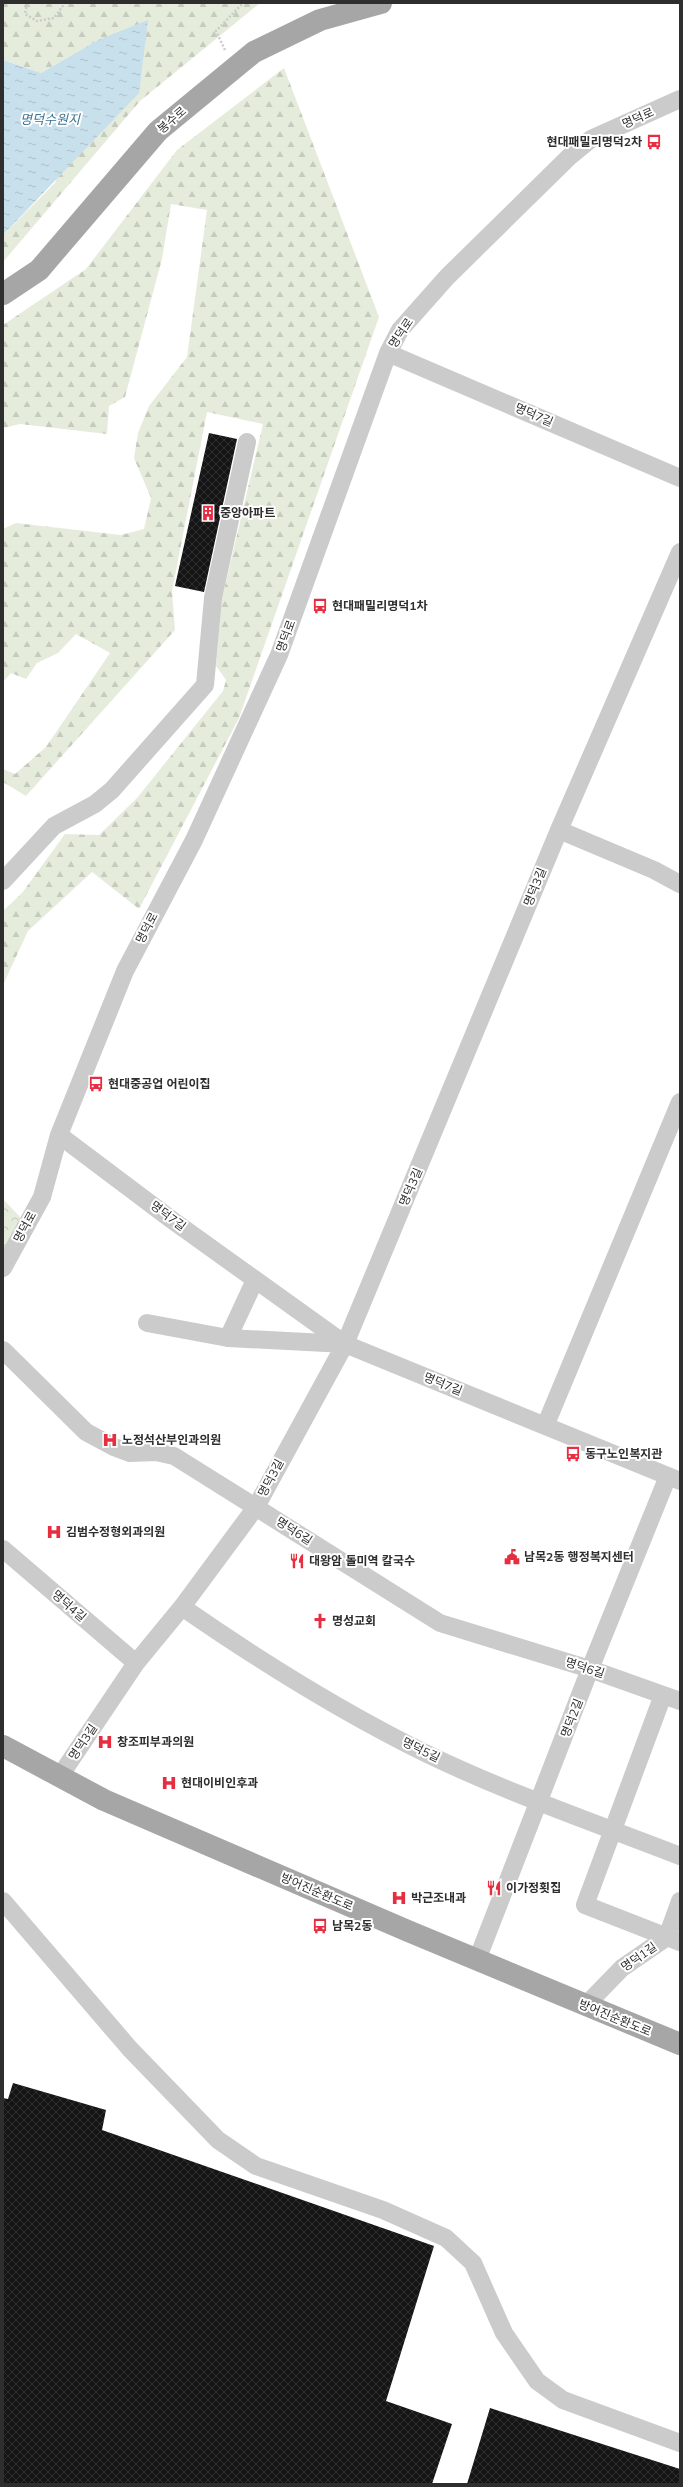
<svg xmlns="http://www.w3.org/2000/svg" width="683" height="2487" font-family="Mulish,'Noto Sans KR',sans-serif">
<style>
.forest{fill:url(#forest-firs)}
.park{fill:url(#park-crowns)}
.water{fill:url(#water-ripples)}
.building{fill:url(#building-cross-hatch)}
.lines{fill:none;stroke-linecap:round;stroke-linejoin:round}
.path{stroke:#cbcbcb;stroke-width:2.5;stroke-dasharray:2 2;stroke-linecap:butt}
.minor{stroke:#cbcbcb;stroke-width:18}
.major{stroke:#a6a6a6;stroke-width:22}
.labels{text-anchor:middle;stroke-width:4;stroke-linejoin:round;paint-order:stroke}
.street-label{font-size:12px;fill:#2e2e2e;stroke:#fff}
.poi-label{font-size:12px;font-weight:bold;fill:#2e2e2e;stroke:#fff;text-anchor:start}
.water-label{font-size:13px;font-style:italic;fill:#3b7292;stroke:#fff}
</style>
<defs>
<pattern id="forest-firs" width="22" height="20" patternUnits="userSpaceOnUse"><rect width="22" height="20" fill="#e5ecdc"/><path d="M5 1l3.5 6h-7zM16 11l3.5 6h-7z" fill="#c5cbbd"/></pattern>
<pattern id="park-crowns" width="20" height="18" patternUnits="userSpaceOnUse"><rect width="20" height="18" fill="#e5ecdc"/><path d="M2 6a3 3 0 1 1 6 0M12 15a3 3 0 1 1 6 0" fill="none" stroke="#c5cbbd"/></pattern>
<pattern id="water-ripples" width="26" height="14" patternUnits="userSpaceOnUse"><rect width="26" height="14" fill="#c8dfec"/><path d="M2 4q2-2 4 0t4 0M15 11q2-2 4 0t4 0" fill="none" stroke="#acc0cb"/></pattern>
<pattern id="building-cross-hatch" width="8" height="8" patternUnits="userSpaceOnUse"><rect width="8" height="8" fill="#151515"/><path d="M0 0l8 8M0 8l8-8" fill="none" stroke="#2f2f2f"/></pattern>
</defs>
<rect width="100%" height="100%" fill="#fff"/>
<path class="forest" d="M3 3H260L140 101 3 262V235L55 183 98 40 41 73 3 60Z
M284 68 379 317 239 718 139 909 92 872 28 931 3 985V911L22 893 65 834 99 835 137 798 223 691 226 680 216 666 221 603 263 424 207 412 172 591 175 630 26 796 3 782V769L15 774 46 747 110 653 76 634 58 653 37 663 26 679 11 673 3 682V529L16 523 121 535 144 529 151 498 134 458 138 433 149 406 187 357 207 210 171 204 162 259 125 397 109 406 107 434 20 424 3 428V325L86 269 177 150Z"/>
<path class="park" d="M3 1199 22 1219 3 1254Z"/>
<path class="water" d="M148 20 139 93 3 235V60L41 73 98 40Z"/>
<path class="building" d="M209 433 237 439 204 592 175 586Z
M13 2083 106 2110 102 2130 434 2246 386 2401 452 2424 432 2484H3V2098L8 2099Z
M490 2408 680 2469V2484H467Z"/>
<g class="lines">
<path class="path" d="M27 3 25 14 37 21 54 18 65 3
M225 50 216 31 243 3"/>
<path class="minor" d="M388 353 680 478
M559 830 654 870 680 884
M3 881 54 826 95 804 112 790 205 685 213 598 247 442
M59 1135 172 1220 345 1344 680 1481
M3 1268 42 1197 59 1135 125 971 194 840 279 655 388 353 400 330 447 277 569 157 591 139 680 99
M147 1323 228 1338 345 1344
M228 1338 255 1280
M3 1350 86 1432 114 1447 130 1453 156 1452 174 1456 440 1623 590 1669 680 1701
M546 1424 680 1102
M3 1549 136 1663
M182 1607C260 1661 340 1711 425 1753 508 1793 595 1823 680 1856
M663 1695 585 1905 680 1942
M60 1776 136 1663 182 1607 256 1507 345 1344 559 830 680 552
M3 1901 130 2049 218 2140 256 2166 383 2210 446 2238 473 2263 504 2333 537 2381 563 2400 680 2443
M667 1937 680 1901
M477 1960 590 1669 668 1476
M585 2006 622 1968 667 1937"/>
<path class="major" d="M3 294 39 270 158 131 254 52 320 20 381 3
M3 1746 104 1800 408 1931 680 2044"/>
</g>
<defs>
<symbol id="bus-bare" viewBox="-9 -9 18 18"><path d="M-5-6H5V4H4V6H2V4H-2V6H-4V4H-5ZM-3.5-4V0h7V-4ZM-3.5 1.2v1.5H-2V1.2ZM2 1.2v1.5H3.5V1.2Z" fill="#e72e41" stroke="#fff" stroke-width="2.5" paint-order="stroke"/></symbol>
<symbol id="building-bare" viewBox="-9 -9 18 18"><path d="M-4-6H4V6H1V3H-1V6H-4ZM-2.5-4.3h1.7v1.8h-1.7ZM.8-4.3h1.7v1.8H.8ZM-2.5-1h1.7V.8h-1.7ZM.8-1h1.7V.8H.8Z" fill="#e72e41" stroke="#fff" stroke-width="2.5" paint-order="stroke"/></symbol>
<symbol id="hospital-bare" viewBox="-9 -9 18 18"><path d="M-5-5h3v3.5h4V-5h3V5h-3V1.5h-4V5h-3Z" fill="#e72e41" stroke="#fff" stroke-width="2.5" paint-order="stroke"/></symbol>
<symbol id="civic-bare" viewBox="-9 -9 18 18"><path d="M-.6-6.5H3V-4.5H.6V-3L4-1V1h2V6H-6V1h2V-1L-.6-3ZM-1.2 2.5V6h2.4V2.5Z" fill="#e72e41" stroke="#fff" stroke-width="2.5" paint-order="stroke"/></symbol>
<symbol id="restaurant-bare" viewBox="-9 -9 18 18"><path d="M-5-6h1v4h1v-4h1v4h1v-4h1v5L-1.5 .5V6h-2V.5L-5-1ZM5-6V6H3V1.5H1.5Q1.5-4 5-6Z" fill="#e72e41" stroke="#fff" stroke-width="2.5" paint-order="stroke"/></symbol>
<symbol id="church-bare" viewBox="-9 -9 18 18"><path d="M-1.2-6h2.4v3.5h3.3v2.4h-3.3V6h-2.4V-.1h-3.3v-2.4h3.3Z" fill="#e72e41" stroke="#fff" stroke-width="2.5" paint-order="stroke"/></symbol>
</defs>
<g fill-rule="evenodd">
<use href="#bus-bare" x="643" y="131" width="22" height="22"/>
<use href="#building-bare" x="197" y="502" width="22" height="22"/>
<use href="#bus-bare" x="309" y="595" width="22" height="22"/>
<use href="#bus-bare" x="85" y="1073" width="22" height="22"/>
<use href="#hospital-bare" x="99" y="1429" width="22" height="22"/>
<use href="#bus-bare" x="562" y="1443" width="22" height="22"/>
<use href="#hospital-bare" x="43" y="1521" width="22" height="22"/>
<use href="#civic-bare" x="501" y="1546" width="22" height="22"/>
<use href="#restaurant-bare" x="286" y="1550" width="22" height="22"/>
<use href="#church-bare" x="309" y="1610" width="22" height="22"/>
<use href="#hospital-bare" x="94" y="1731" width="22" height="22"/>
<use href="#hospital-bare" x="158" y="1772" width="22" height="22"/>
<use href="#restaurant-bare" x="483" y="1877" width="22" height="22"/>
<use href="#hospital-bare" x="388" y="1887" width="22" height="22"/>
<use href="#bus-bare" x="309" y="1915" width="22" height="22"/>
</g>
<g class="labels">
<g class="street-label">
<text transform="translate(638 118) rotate(-24)" y="4">명덕로</text>
<text transform="translate(172 120) rotate(-41)" y="4">봉수로</text>
<text transform="translate(401 333) rotate(-56)" y="4">명덕로</text>
<text transform="translate(534 415) rotate(23)" y="4">명덕7길</text>
<text transform="translate(286 636) rotate(-70)" y="4">명덕로</text>
<text transform="translate(535 887) rotate(-68)" y="4">명덕3길</text>
<text transform="translate(147 928) rotate(-62)" y="4">명덕로</text>
<text transform="translate(411 1187) rotate(-67)" y="4">명덕3길</text>
<text transform="translate(168 1216) rotate(37)" y="4">명덕7길</text>
<text transform="translate(25 1227) rotate(-61)" y="4">명덕로</text>
<text transform="translate(443 1384) rotate(22)" y="4">명덕7길</text>
<text transform="translate(271 1478) rotate(-62)" y="4">명덕3길</text>
<text transform="translate(294 1531) rotate(33)" y="4">명덕6길</text>
<text transform="translate(69 1606) rotate(41)" y="4">명덕4길</text>
<text transform="translate(585 1668) rotate(18)" y="4">명덕6길</text>
<text transform="translate(572 1718) rotate(-69)" y="4">명덕2길</text>
<text transform="translate(83 1742) rotate(-56)" y="4">명덕3길</text>
<text transform="translate(421 1750) rotate(26)" y="4">명덕5길</text>
<text transform="translate(317 1892) rotate(23)" y="4">방어진순환도로</text>
<text transform="translate(639 1957) rotate(-35)" y="4">명덕1길</text>
<text transform="translate(615 2018) rotate(22)" y="4">방어진순환도로</text>
</g>
<g class="poi-label">
<text x="642" y="146" text-anchor="end">현대패밀리명덕2차</text>
<text x="220" y="517">중앙아파트</text>
<text x="332" y="610">현대패밀리명덕1차</text>
<text x="108" y="1088">현대중공업 어린이집</text>
<text x="122" y="1444">노정석산부인과의원</text>
<text x="585" y="1458">동구노인복지관</text>
<text x="66" y="1536">김범수정형외과의원</text>
<text x="524" y="1561">남목2동 행정복지센터</text>
<text x="309" y="1565">대왕암 돌미역 칼국수</text>
<text x="332" y="1625">명성교회</text>
<text x="117" y="1746">창조피부과의원</text>
<text x="181" y="1787">현대이비인후과</text>
<text x="506" y="1892">이가정횟집</text>
<text x="411" y="1902">박근조내과</text>
<text x="332" y="1930">남목2동</text>
</g>
<g class="water-label">
<text x="50" y="124">명덕수원지</text>
</g>
</g>
<rect width="683" height="2487" fill="none" stroke="#2e2e2e" stroke-width="8"/>
</svg>
